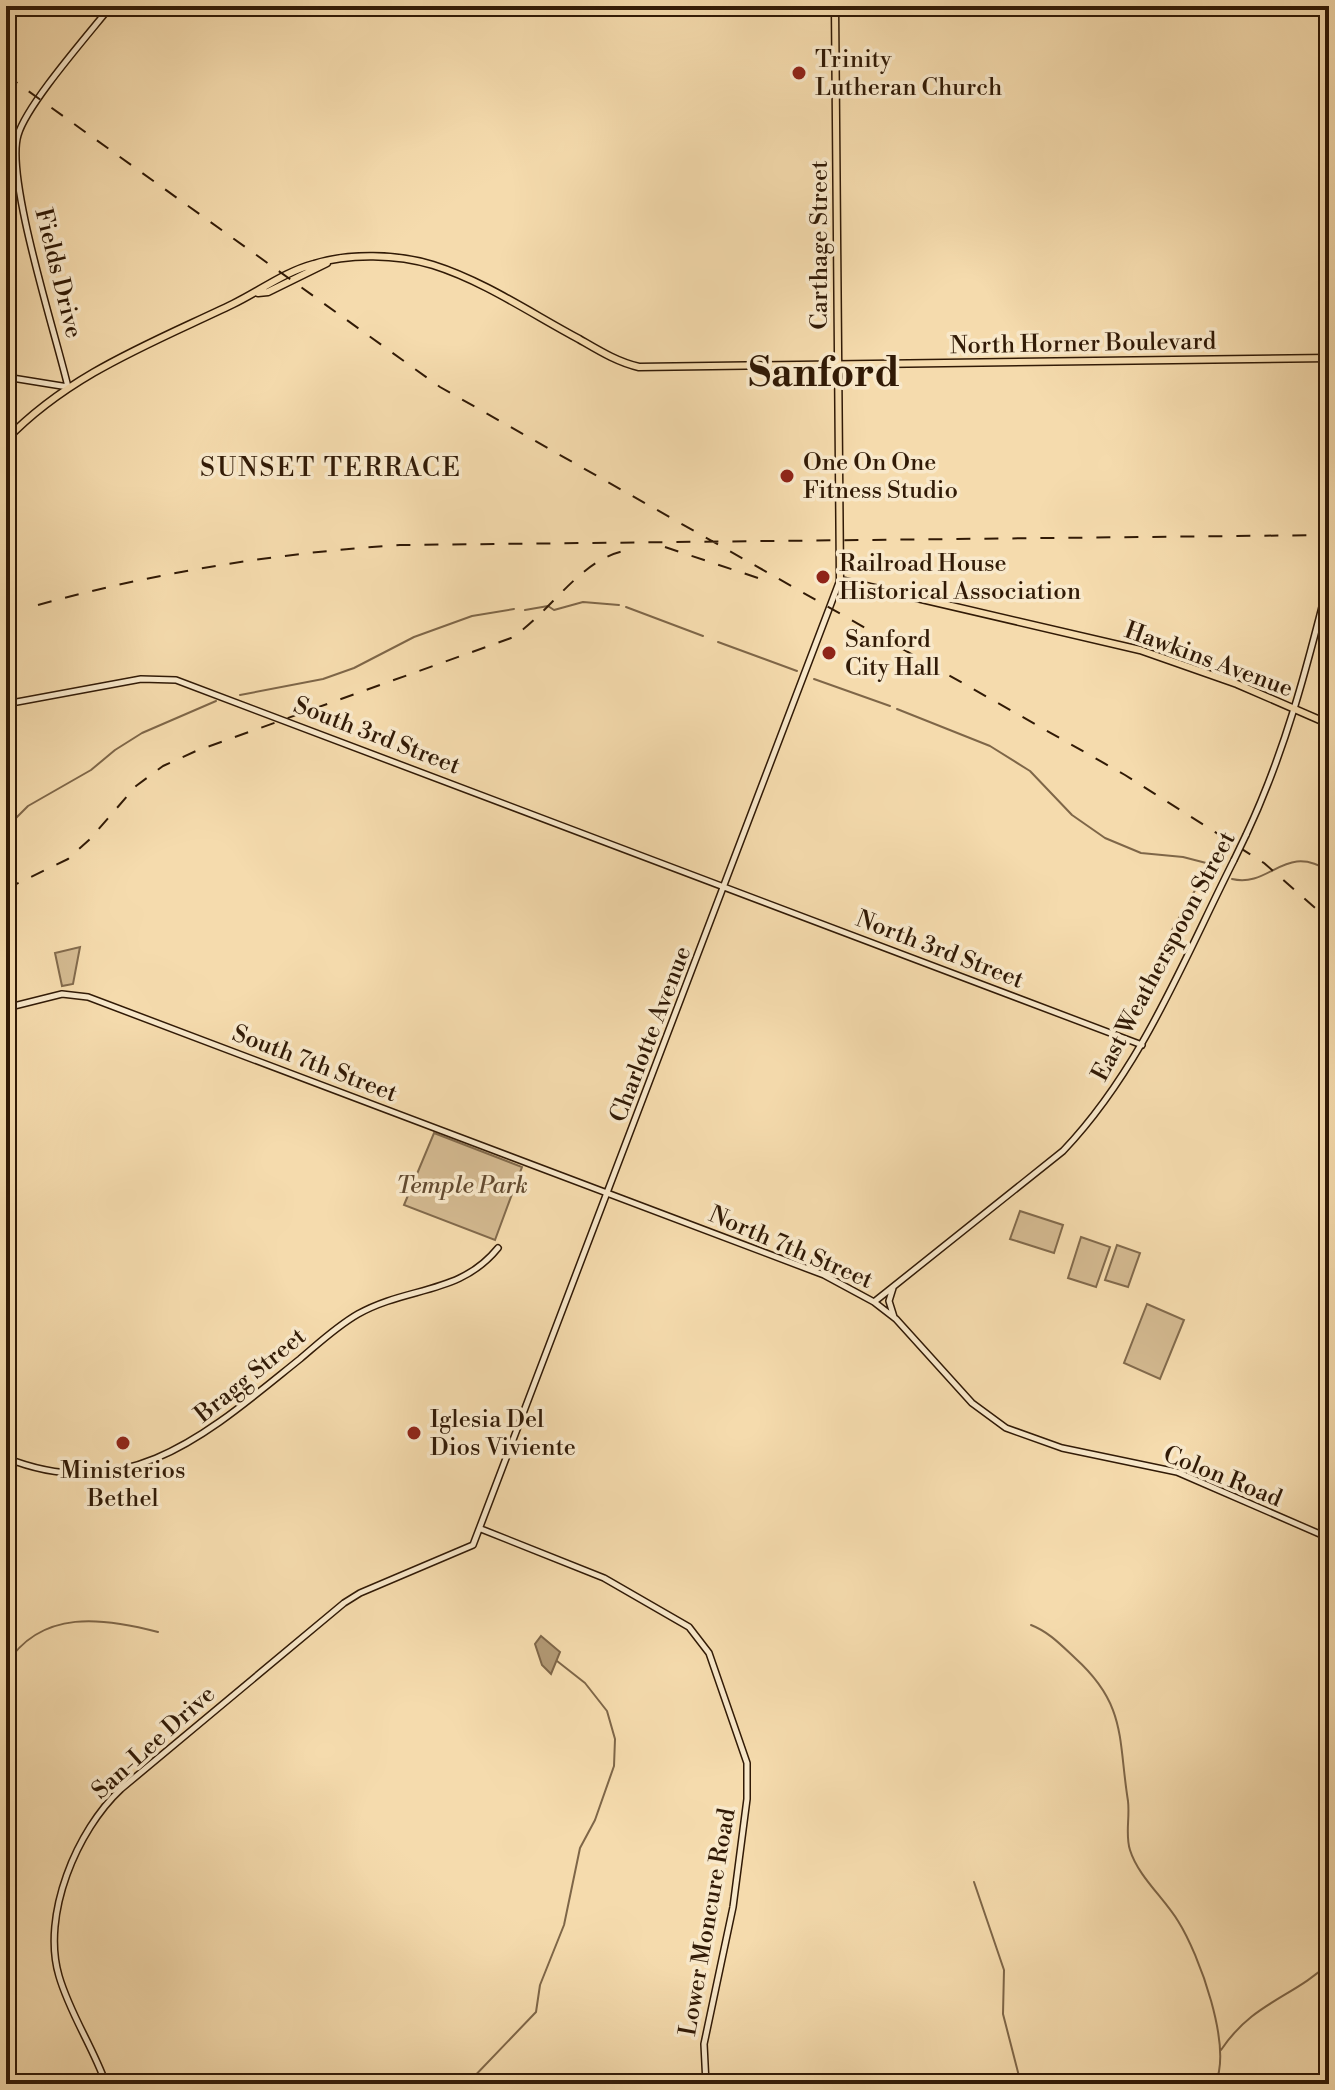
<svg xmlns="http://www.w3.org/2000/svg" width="1335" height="2090" font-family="'Libre Bodoni',serif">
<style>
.green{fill:#d4ba91;stroke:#826a4c;stroke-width:2}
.water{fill:#b29974;stroke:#7e6648;stroke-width:2}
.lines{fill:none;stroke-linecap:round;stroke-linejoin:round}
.stream{stroke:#7e6648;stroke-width:2}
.secondary-casing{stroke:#311a06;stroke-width:8}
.primary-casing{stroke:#311a06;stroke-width:9}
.secondary{stroke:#f8e8ca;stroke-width:5}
.primary{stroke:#f5dbad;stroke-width:6}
.rail{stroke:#311a06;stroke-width:2;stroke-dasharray:14 14;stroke-linecap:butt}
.secondary-bridge-casing{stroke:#311a06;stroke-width:8;stroke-linecap:butt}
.secondary-bridge{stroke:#f8e8ca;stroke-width:5}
.poi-dot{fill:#8f2418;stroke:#f8e8ca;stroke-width:3}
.labels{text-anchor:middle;stroke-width:7;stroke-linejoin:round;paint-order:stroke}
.poi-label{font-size:24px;fill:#311a06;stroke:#f8e8ca;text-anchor:start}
.street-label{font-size:24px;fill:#311a06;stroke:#f8e8ca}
.park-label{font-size:24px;font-style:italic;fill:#624a30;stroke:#f8e8ca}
.neighbourhood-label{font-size:26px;letter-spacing:2px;fill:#311a06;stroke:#f8e8ca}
.town-label{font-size:40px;font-weight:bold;fill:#311a06;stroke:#f8e8ca}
</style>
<rect width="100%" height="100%" fill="#f5dbad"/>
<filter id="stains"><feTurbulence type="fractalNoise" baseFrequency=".0025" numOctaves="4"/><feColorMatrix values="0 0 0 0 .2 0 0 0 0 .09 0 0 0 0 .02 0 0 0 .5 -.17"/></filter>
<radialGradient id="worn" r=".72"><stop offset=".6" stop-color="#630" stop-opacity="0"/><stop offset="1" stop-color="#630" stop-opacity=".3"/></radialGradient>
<path class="green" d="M80 947 73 984 62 986 55 953Z
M434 1133 522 1167 495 1240 404 1205Z
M1020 1211 1063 1225 1054 1253 1010 1239Z
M1081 1237 1110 1247 1096 1287 1068 1278Z
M1117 1245 1140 1253 1128 1287 1105 1280Z
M1147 1304 1184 1320 1160 1379 1124 1363Z"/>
<path class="water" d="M541 1636 560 1652 551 1674 542 1665 535 1644Z"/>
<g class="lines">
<path class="stream" d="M626 607 703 636
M525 610 548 606 554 610 583 602 619 605
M718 642 797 671
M814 679 890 706
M240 695 323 679 354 668 414 637 472 616 514 609
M897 709 990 746 1030 771 1072 815 1105 838 1141 853 1183 857 1214 865
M6 828 28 806 91 770 115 750 142 733 216 701
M1232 879C1271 888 1284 842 1329 871
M1168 937 1209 866
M1031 1625C1049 1632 1061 1645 1075 1658 1127 1705 1118 1739 1128 1801 1130 1818 1125 1835 1130 1850 1138 1876 1164 1898 1178 1921 1199 1954 1233 2047 1215 2084
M6 1665C41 1608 105 1618 158 1632
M974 1882 1004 1970 1003 2014 1021 2084
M1221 2050C1253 2002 1294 1997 1329 1963
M467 2084 536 2012 540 1985 564 1925 580 1848 595 1820 614 1766 615 1739 607 1711 585 1683 557 1661"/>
<defs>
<path id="secondary" d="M6 377 68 387C56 335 5 178 18 135 27 104 88 35 111 6
M6 704 141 679 176 680 1142 1045
M1246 835C1285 752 1307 668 1329 579
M6 1008 62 994 88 997 824 1275 874 1302 896 1319 972 1403 1006 1428 1062 1448 1177 1472 1329 1538
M893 1288 889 1301 894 1317
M874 1302 1063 1151C1142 1068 1183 961 1234 860
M6 1458C130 1507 210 1431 300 1359 319 1343 337 1326 358 1314 408 1286 460 1295 498 1248
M481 1529 604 1578 689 1627 709 1653 747 1763V1799L733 1907 704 2044 706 2084
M106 2084C93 2047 70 2014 59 1976 41 1915 77 1830 121 1789L344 1603 360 1593 473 1545 840 580"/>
<path id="primary" d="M835 6 840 580 1140 650 1237 684 1329 724
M258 293 268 292 327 263
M6 440C69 374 152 343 233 304 260 291 284 272 314 264 349 253 397 254 433 265 484 281 532 314 579 339 598 350 617 362 639 367L1329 358"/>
</defs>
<use href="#secondary" class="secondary-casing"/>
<use href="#primary" class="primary-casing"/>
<use href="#secondary" class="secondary"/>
<use href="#primary" class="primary"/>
<path class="rail" d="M6 75 440 387 1125 775 1264 863 1329 920
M665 547 764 580
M38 605C157 572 277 553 400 545L1329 535
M6 889 68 859 90 839 136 786 163 766 196 751 511 638C551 613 581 556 630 550"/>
<defs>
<path id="secondary-bridge" d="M1234 860 1246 835"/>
</defs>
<use href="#secondary-bridge" class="secondary-bridge-casing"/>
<use href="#secondary-bridge" class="secondary-bridge"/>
</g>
<g class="poi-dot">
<circle cx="799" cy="73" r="8"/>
<circle cx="787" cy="476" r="8"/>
<circle cx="823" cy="577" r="8"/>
<circle cx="829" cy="653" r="8"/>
<circle cx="414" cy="1433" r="8"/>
<circle cx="123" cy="1443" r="8"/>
</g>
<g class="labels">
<g class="poi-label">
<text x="815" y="67">Trinity<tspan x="815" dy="28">Lutheran Church</tspan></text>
<text x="803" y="470">One On One<tspan x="803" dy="28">Fitness Studio</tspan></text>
<text x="839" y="571">Railroad House<tspan x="839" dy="28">Historical Association</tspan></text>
<text x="845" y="647">Sanford<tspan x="845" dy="28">City Hall</tspan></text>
<text x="430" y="1427">Iglesia Del<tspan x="430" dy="28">Dios Viviente</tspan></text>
<text x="123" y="1478" text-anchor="middle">Ministerios<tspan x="123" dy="28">Bethel</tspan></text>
</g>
<g class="street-label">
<text transform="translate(819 245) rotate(-90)" y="8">Carthage Street</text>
<text transform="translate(59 273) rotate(76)" y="8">Fields Drive</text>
<text transform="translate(1083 343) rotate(-1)" y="8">North Horner Boulevard</text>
<text transform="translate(1209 659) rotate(20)" y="8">Hawkins Avenue</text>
<text transform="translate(377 735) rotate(21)" y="8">South 3rd Street</text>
<text transform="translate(940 949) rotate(21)" y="8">North 3rd Street</text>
<text transform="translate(1163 956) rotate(-62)" y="8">East Weatherspoon Street</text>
<text transform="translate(650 1034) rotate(-69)" y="8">Charlotte Avenue</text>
<text transform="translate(315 1063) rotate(21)" y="8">South 7th Street</text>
<text transform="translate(791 1247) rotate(23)" y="8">North 7th Street</text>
<text transform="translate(250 1375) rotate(-39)" y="8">Bragg Street</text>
<text transform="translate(1223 1476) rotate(22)" y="8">Colon Road</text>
<text transform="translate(153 1742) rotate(-42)" y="8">San-Lee Drive</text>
<text transform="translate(707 1922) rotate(-80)" y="8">Lower Moncure Road</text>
</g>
<g class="park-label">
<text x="462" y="1193">Temple Park</text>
</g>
<g class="neighbourhood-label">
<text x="331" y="476">SUNSET TERRACE</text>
</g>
<g class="town-label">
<text x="824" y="386">Sanford</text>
</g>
</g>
<rect width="1335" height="2090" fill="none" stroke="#f5dbad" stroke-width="32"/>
<rect x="8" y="8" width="1319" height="2074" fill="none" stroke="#311a06" stroke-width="4"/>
<rect x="16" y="16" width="1303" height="2058" fill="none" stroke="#311a06" stroke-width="2"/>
<rect width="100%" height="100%" filter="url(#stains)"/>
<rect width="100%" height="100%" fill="url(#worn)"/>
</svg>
